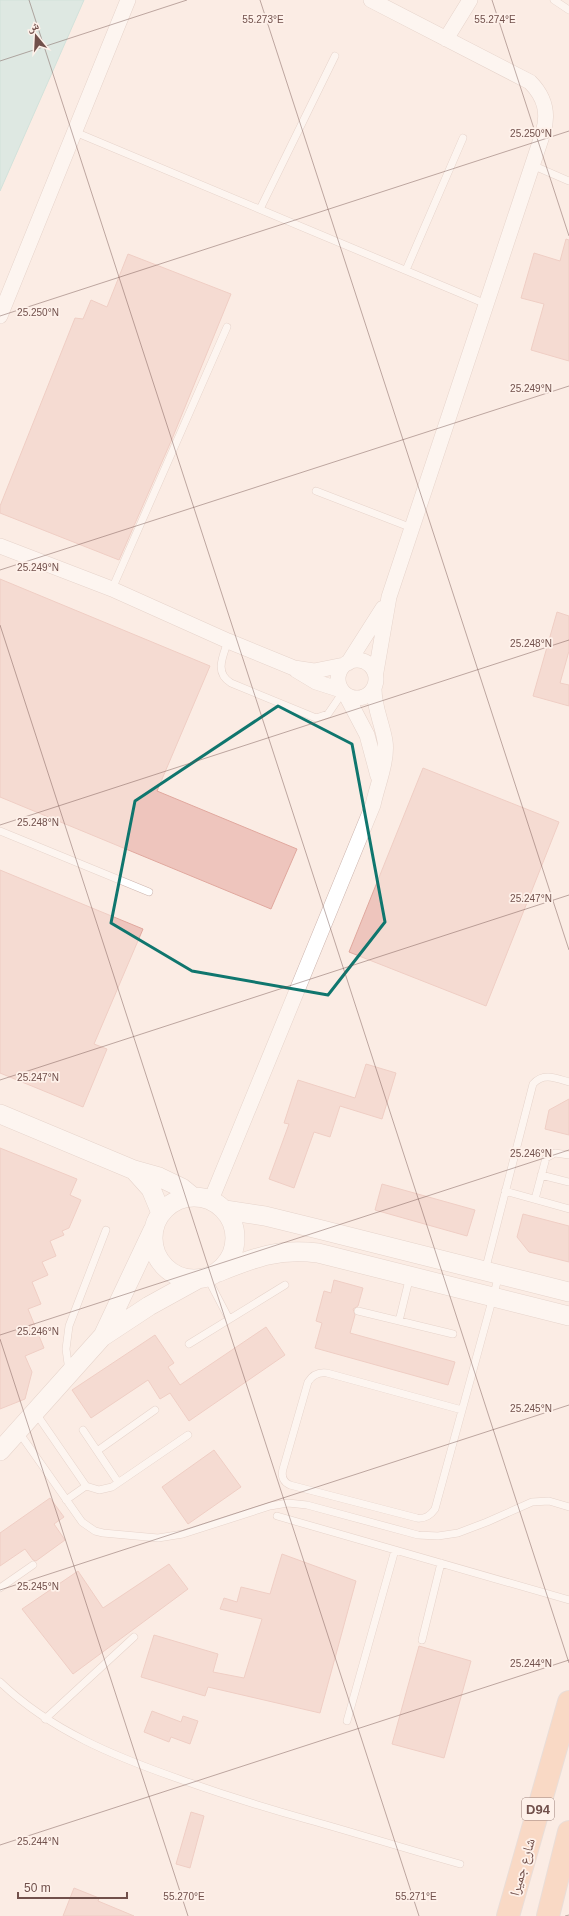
<svg xmlns="http://www.w3.org/2000/svg" width="569" height="1916" font-family="Arial,'Noto Naskh Arabic',sans-serif">
<style>
.water{fill:#bae3df;stroke:#a0d4d0}
.building{fill:#eec5bd;stroke:#e0a89e}
.lines{fill:none;stroke-linecap:round;stroke-linejoin:round}
.service-casing{stroke:#cdb5ae;stroke-width:8}
.minor-casing{stroke:#cdb5ae;stroke-width:16}
.tertiary-casing{stroke:#cdb5ae;stroke-width:20}
.primary-casing{stroke:#d4cac9;stroke-width:24}
.service{stroke:#fff;stroke-width:7}
.minor{stroke:#fff;stroke-width:15}
.tertiary{stroke:#fff;stroke-width:19}
.primary{stroke:#f6c2a0;stroke-width:22}
.marked{fill:none;stroke:#0f766e;stroke-width:3;stroke-linejoin:round}
.ticks{fill:none;stroke:#71504b;stroke-width:1;stroke-opacity:0.45}
.labels{text-anchor:middle;stroke-width:3.5;stroke-linejoin:round;paint-order:stroke}
.shield{fill:#fef1ea;stroke:#9b807b;stroke-width:1}
.shield-label{font-size:13px;font-weight:bold;fill:#71504b}
.street-label{font-size:14px;fill:#71504b;stroke:#fef1ea}
.ticks-label{font-size:10px;text-anchor:middle;fill:#71504b;stroke:#fef1ea;stroke-width:3.5;stroke-linejoin:round;paint-order:stroke}
</style>
<rect width="100%" height="100%" fill="#fbece4"/>
<path class="water" d="M0 0H84L0 191Z"/>
<path class="building" d="M566 239 569 240V361L531 350 544 304 521 298 534 253 560 261Z
M128 254 231 294 172 439 119 560 0 513V506L75 318 83 319 91 300 107 307Z
M0 579 210 666 157 791 297 849 271 909 0 797Z
M557 612 569 616V651L560 683 569 685V706L533 696Z
M423 768 559 822 486 1006 349 952Z
M0 870 143 929 94 1044 107 1049 83 1107 0 1073Z
M366 1064 396 1073 382 1119 340 1106 330 1137 314 1132 294 1188 269 1179 289 1124 284 1123 298 1080 355 1098Z
M569 1099V1135L545 1129 549 1110Z
M0 1148 77 1179 70 1195 81 1200 69 1228 62 1231 64 1235 50 1241 56 1256 42 1262 48 1275 32 1282 41 1304 28 1309 44 1348 25 1356 32 1372 25 1399 0 1409Z
M382 1184 475 1210 467 1236 375 1210Z
M523 1214 569 1226V1262L529 1252 517 1237Z
M334 1280 363 1288 358 1306 353 1309 355 1315 350 1333 455 1362 448 1385 315 1348 322 1323 316 1321 324 1291 331 1293Z
M266 1327 285 1355 189 1421 170 1393 160 1399 148 1380 91 1418 72 1390 155 1335 174 1363 168 1367 180 1385Z
M214 1450 241 1487 188 1524 162 1487Z
M50 1498 64 1517 54 1524 65 1540 36 1561 33 1560 25 1549 0 1566V1533Z
M282 1554 356 1581 320 1713 208 1687 205 1696 141 1677 154 1635 218 1654 213 1672 244 1678 262 1619 220 1609 224 1598 237 1602 241 1587 270 1594Z
M169 1564 188 1589 73 1674 22 1609 78 1571 103 1608Z
M419 1646 471 1661 444 1758 392 1744Z
M152 1711 181 1722 183 1716 198 1721 190 1744 171 1737 169 1742 144 1732Z
M191 1812 204 1816 190 1868 176 1864Z
M74 1888 99 1898 98 1901 134 1916H63Z"/>
<g class="lines">
<defs>
<path id="service" d="M554 0 569 10
M75 132 486 304
M532 165 569 181
M260 209 335 56
M406 270 463 138
M316 491 412 528
M112 589 227 327
M228 641C223 656 214 673 231 683L316 718 328 714 343 692
M0 831 149 892
M541 1175 569 1182
M505 1191 569 1209
M535 1199 546 1158 555 1153 569 1155
M485 1271 533 1084C543 1072 556 1078 569 1082
M207 1277 229 1319
M358 1311 453 1334
M399 1321 410 1276
M189 1344 285 1285
M69 1371 66 1349 69 1326 106 1230
M462 1410 327 1373C319 1372 313 1374 308 1382L283 1469C281 1476 283 1482 290 1485L417 1518C425 1519 430 1516 435 1509L499 1275
M35 1412 86 1486 99 1490 112 1487 188 1435
M83 1430 118 1482
M18 1431 82 1522 95 1531 103 1533 158 1538 183 1534 270 1506 288 1503 307 1505 418 1535 438 1536 458 1533 487 1522 532 1502 549 1501 569 1507
M97 1451 155 1410
M66 1500 86 1486
M277 1516 569 1600
M0 1588 33 1565
M422 1640 441 1563
M0 1682C51 1731 116 1757 182 1780 224 1795 266 1808 309 1820 359 1834 410 1850 460 1864
M45 1719 134 1637
M347 1721 395 1550"/>
<path id="minor" d="M371 0 530 82C545 97 549 113 543 133L389 597 376 672
M446 39 470 0
M0 316 128 0
M0 546 112 589 228 641 294 668 314 671 344 665
M338 679a19 19 0 1 1 38 0a19 19 0 1 1-38 0Z
M348 663 383 608
M296 670 316 682 341 690
M346 695 367 735 378 776
M211 1200 373 805C377 786 388 760 385 741 382 723 374 707 374 689"/>
<path id="tertiary" d="M0 1114 134 1170 159 1177 182 1188 193 1197
M134 1170 151 1189 161 1213
M153 1238a41 41 0 1 1 82 0a41 41 0 1 1-82 0Z
M225 1210 265 1216 322 1230 569 1292
M216 1273C254 1258 276 1248 318 1253L569 1316
M103 1336 153 1230
M0 1451 102 1337 149 1306 198 1279"/>
<path id="primary" d="M508 1916 569 1702
M548 1916 569 1832"/>
</defs>
<use href="#service" class="service-casing"/>
<use href="#minor" class="minor-casing"/>
<use href="#tertiary" class="tertiary-casing"/>
<use href="#primary" class="primary-casing"/>
<use href="#service" class="service"/>
<use href="#minor" class="minor"/>
<use href="#tertiary" class="tertiary"/>
<use href="#primary" class="primary"/>
</g>
<path d="M0 0H569V1916H0ZM278 706 352 744 385 922 328 995 192 971 111 923 135 801Z" fill="#fbece4" fill-opacity=".55" fill-rule="evenodd"/>
<path class="marked" d="M278 706 352 744 385 922 328 995 192 971 111 923 135 801Z"/>
<path class="ticks" d="M29 0 569 1663M260 0 569 950M492 0 569 236M0 61 187 0M0 316 569 131M0 570 569 386M0 625 419 1916M0 825 569 640M0 1080 569 895M0 1335 569 1150M0 1339 188 1916M0 1590 569 1405M0 1845 569 1660M565 1916 569 1915"/>
<g class="labels">
<rect class="shield" x="522" y="1798" width="32" height="22" rx="3"/>
<g class="shield-label">
<text x="538" y="1814">D94</text>
</g>
<g class="street-label">
<text transform="translate(522 1867) rotate(-74)" y="5">شارع جميرا</text>
</g>
</g>
<g class="ticks-label">
<text x="263" y="23">55.273°E</text>
<text x="495" y="23">55.274°E</text>
<text x="531" y="137">25.250°N</text>
<text x="38" y="316">25.250°N</text>
<text x="531" y="392">25.249°N</text>
<text x="38" y="571">25.249°N</text>
<text x="531" y="647">25.248°N</text>
<text x="38" y="826">25.248°N</text>
<text x="531" y="902">25.247°N</text>
<text x="38" y="1081">25.247°N</text>
<text x="531" y="1157">25.246°N</text>
<text x="38" y="1335">25.246°N</text>
<text x="531" y="1412">25.245°N</text>
<text x="38" y="1590">25.245°N</text>
<text x="531" y="1667">25.244°N</text>
<text x="38" y="1845">25.244°N</text>
<text x="184" y="1900">55.270°E</text>
<text x="416" y="1900">55.271°E</text>
</g>
<g transform="translate(36 36) rotate(342)" stroke="#fef1ea" stroke-width="3" paint-order="stroke">
<path d="M0-3L7 15L0 10L-7 15Z" fill="#71504b"/>
<text y="-6" font-size="11" font-weight="bold" text-anchor="middle" fill="#71504b">ش</text>
</g>
<path d="M18 1892v6h109v-6" fill="none" stroke="#71504b" stroke-width="2"/>
<text x="24" y="1892" font-size="12" fill="#71504b" stroke="#fef1ea" stroke-width="3" paint-order="stroke">50 m</text>
</svg>
